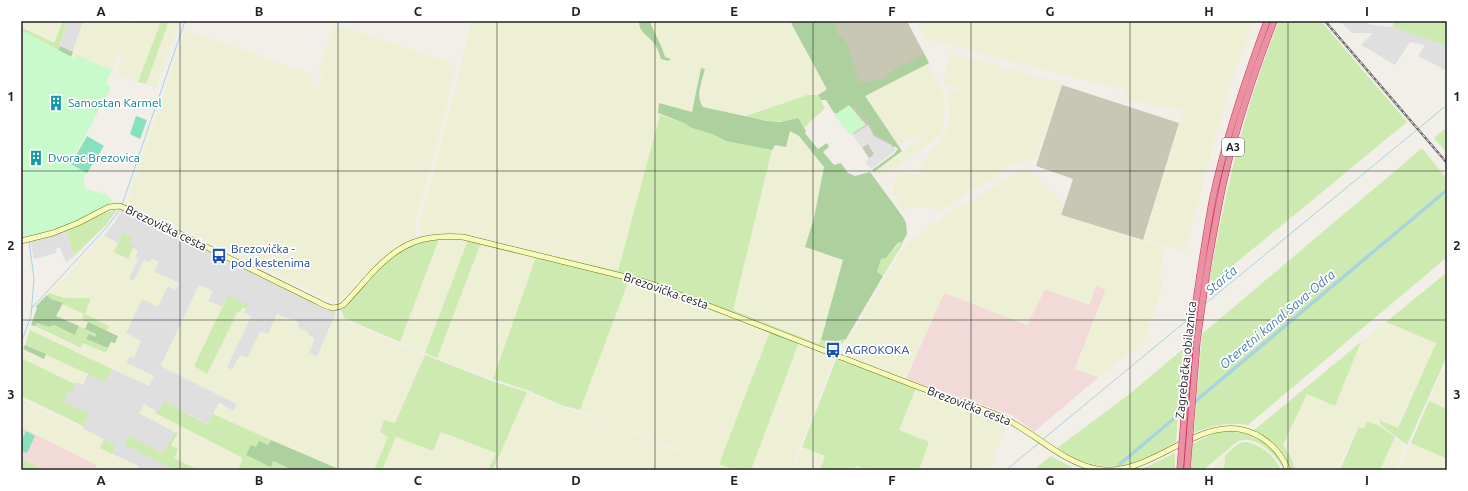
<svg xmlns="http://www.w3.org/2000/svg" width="1468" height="491" font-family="Ubuntu,sans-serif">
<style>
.residential{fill:#e0dfdf}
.commercial{fill:#f2dad9}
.construction{fill:#c7c7b4}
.farmland{fill:#eef0d5}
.grass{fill:#cdebb0}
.forest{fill:#add19e}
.park{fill:#c8facc}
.pitch{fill:#88e0be}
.parking{fill:#e2e2e2}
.pier{fill:#fff}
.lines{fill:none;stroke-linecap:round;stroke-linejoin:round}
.stream{stroke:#aad3df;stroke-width:1}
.canal{stroke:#aad3df;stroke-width:3.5}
.secondary-casing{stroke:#707d05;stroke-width:6}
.motorway-casing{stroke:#dc2a67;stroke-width:7}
.secondary{stroke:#f7fabf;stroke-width:5}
.motorway{stroke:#e892a2;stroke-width:6}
.rail-casing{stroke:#707070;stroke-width:2.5}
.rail{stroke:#fff;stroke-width:1;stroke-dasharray:3;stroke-linecap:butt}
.motorway-bridge-casing{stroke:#dc2a67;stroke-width:7;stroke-linecap:butt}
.motorway-bridge{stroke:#e892a2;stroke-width:6}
.grid{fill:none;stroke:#222;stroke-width:1;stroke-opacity:0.55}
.labels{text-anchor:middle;stroke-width:3.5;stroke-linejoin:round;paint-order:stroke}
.shield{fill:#fff;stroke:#646464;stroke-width:1}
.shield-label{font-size:11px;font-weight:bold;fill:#222}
.culture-label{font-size:12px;fill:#0d838f;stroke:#fff;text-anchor:start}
.street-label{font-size:12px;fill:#222;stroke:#fff}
.transit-label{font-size:12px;fill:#164399;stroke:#fff;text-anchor:start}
.water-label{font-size:13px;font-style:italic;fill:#4a7aab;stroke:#fff}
.neatline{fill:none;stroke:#222;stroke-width:1.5}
.grid-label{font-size:13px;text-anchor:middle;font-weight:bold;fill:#222}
</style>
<rect width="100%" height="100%" fill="#f2efe9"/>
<path class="residential" d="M68 21H83L73 52 60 46Z
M1339 21H1369L1368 24 1392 27 1447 46V65L1445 70 1418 56 1425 45 1410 42 1395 65 1361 45 1373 33H1352Z
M125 204 329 305 336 313 317 357 308 353V335L297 327 299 323 277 314 268 335 261 331 247 358 232 370 227 367 251 316 244 313 228 295 222 307 208 301 199 285 161 366 237 404 234 411 219 403 208 424 164 401 158 412 139 413 175 432 163 453 128 436 124 444 173 469 172 470H137L138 466 112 454 116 446 82 428 89 414 64 402 69 390 76 382 83 384 88 374 105 382 112 369 148 385 154 376 126 363 130 356 133 357 126 333 142 299 168 286 179 283 154 272 150 263 144 260 133 282 129 279 138 259 135 257 138 251 133 248V246L129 243 123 234 118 243 104 236 115 222Z
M64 226 74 256 66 263 60 247 56 249V253L34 259 29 236 45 233Z"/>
<path class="commercial" d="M1096 286 1106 289 1075 369 1099 377 1034 432 1012 415 906 379 944 292 1027 325 1045 289 1089 305Z
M21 427 97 465 94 470H45L21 458Z"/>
<path class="construction" d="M791 21H907L929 63 865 96 897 145 872 163 835 105Z
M1062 85 1179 123 1143 240 1061 215 1073 179 1036 166Z"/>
<path class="farmland" d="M21 21H63L54 43 21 27Z
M83 21H117L129 26 131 21H161L138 82 116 74 123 55 119 52 112 70 78 55 76 59 71 57Z
M169 21H180L156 89 146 84Z
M472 21H639L644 34 650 39 657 49 661 59 665 57 664 51 657 36 653 32 650 21H791L792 25 827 90 818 95H807L746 116 703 107 700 103 701 68 692 113H658L660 115 618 271 472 236 454 234 425 236 420 233V222L433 175Z
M917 21H1253L1235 72 1220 120 1185 251 1144 240 1184 111 1128 100 1124 90 926 39Z
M334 24 456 64 429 173 415 223 416 237 397 246 387 254 365 275 338 304 127 203 185 30 313 75 310 85 319 88 323 76 317 73Z
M950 53 998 65V68L1009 71 1010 69 1061 83 1035 160 1022 161 1008 166 996 177 980 187 970 189 955 202 941 210 938 211 920 206 901 210 896 201H901V199L894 196 893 189 898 176 902 172 923 176V173L917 171 927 158 928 153 937 145 948 129 950 108 946 89 960 93 961 91 945 84 943 80Z
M928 64 944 96 945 109 943 129 939 136 883 178 879 174 877 176 874 172 928 132 897 145 865 96Z
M790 131 799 136 824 167 814 218 805 246 843 260 820 344 732 310 772 150 774 145Z
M1024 169H1028L1062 201V203L1064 205 1061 215 1164 248 1160 274 1163 286 1144 341 1099 377 1075 369 1106 290 1096 286 1089 305 1045 289 1027 325 944 293 906 379 854 358 845 352V345L905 245 943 217Z
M104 236 118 243 114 252 127 259 133 248 138 251 135 257 138 259 129 279 134 281 144 260 149 263 152 259 159 262 154 272 179 283 176 290 168 286 158 307 142 299 126 333 141 341 134 358 130 356 126 363 154 376 149 386 30 330 31 325 80 348 83 343 106 353 111 342 118 336 107 331 109 325 82 320 88 322 85 329 56 316 63 303 84 314 91 298H65L49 293Z
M453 238 468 240 425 353 400 342 439 239Z
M481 243 536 257 493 379 437 358Z
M629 280 643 283 770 331 719 464 735 470H493L527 392 677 451 678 448 608 423 580 410Z
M199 285 213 291 208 301 222 307 194 366 207 373 238 311 243 307 246 309 244 313 251 316 227 367 232 370 240 355 247 358 261 331 268 334 277 314 299 323 298 327 309 333 308 335 315 339 309 352 317 357 336 313 344 320 425 355 395 423 384 420 388 437 374 470H341L257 434 213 414 219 403 234 411 237 404 161 366Z
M1386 322 1436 342 1397 428 1379 421 1380 426 1367 421 1364 428 1357 427 1338 470H1296L1290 456 1283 445 1307 394 1335 406 1361 342Z
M799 342 835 356 791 470H751Z
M23 349 44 359 46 354 88 374 83 385 77 382 75 384 21 358Z
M1447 360V409L1429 401Z
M916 388 1007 422 991 467 988 470H919L929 442 899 431Z
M21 399 104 439 100 448 138 466 137 470H107L21 427Z
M144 404 156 411 155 413 243 458 238 470H198L174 458 171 445 178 433 139 413Z
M441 432 496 453 488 470H382L396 436 433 451Z
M1395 437 1403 445 1404 449 1395 470H1380Z
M1411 443 1447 459V470H1399Z
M802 447 825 456 820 470H793Z
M1225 455 1224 470H1215V463Z"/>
<path class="grass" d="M63 21H68L58 50 21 30V27L54 43Z
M161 21H169L146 84 138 82Z
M1279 21H1321L1407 122 1208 286C1225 196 1244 106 1279 21Z
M1394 21H1447V46L1392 27Z
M807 95H818L825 108 804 128 797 118C776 124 767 121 746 116Z
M660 115 684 123 692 128 712 134 726 141 772 150 733 310 819 344 821 340 835 341 846 339C842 345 837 350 829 349L650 281 473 237 618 271Z
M1447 127V154L1434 138Z
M1422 148 1447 179V257L1248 425C1228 422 1213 425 1194 433L1202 334Z
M114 210H117L106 225 74 256 66 231 105 213Z
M123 233 132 238 129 243 134 246 128 259 114 252Z
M907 234 902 245 883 276 877 272 881 259 886 258C893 250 901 242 907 234Z
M439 239 400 342 344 318 341 311 343 309C363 288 381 261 407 247 416 242 429 240 439 239Z
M468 240 481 243 437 358 425 353Z
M536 257 629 280 580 410 564 406 529 391 493 379Z
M1447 272V356L1407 445 1381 425 1379 420 1398 428 1436 343 1386 322Z
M49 293 65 298H91L85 314 109 326 107 331 82 320 84 314 51 299 47 295Z
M228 295 248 305 246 309 243 307 240 312 238 311 207 374 194 366Z
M37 323 49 327 54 325 75 335 79 326 96 334 95 337 89 335 86 339 108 348 106 353 83 343 81 348 35 326Z
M30 330 112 369 105 382 25 345Z
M770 331 799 342 751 470H735L719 464Z
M1361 342 1335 406 1307 394 1283 445 1290 456 1296 470H1291C1283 451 1271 441 1253 431Z
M1183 349 1176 442C1131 469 1104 477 1057 448L1127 396Z
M425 355 492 381 527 392 493 470H488L496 453 441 432 433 451 396 437 382 470H374L388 437 380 432 384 420 395 423Z
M837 357 916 388 899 430 929 442 919 470H868L856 466 854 470H820L825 456 802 447Z
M21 358 75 384 72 392 69 391 64 402 90 414 83 426 21 396Z
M164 401 207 424 213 414 271 440 268 445 271 466 273 461 292 470H238L243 458 155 413 156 411 158 412Z
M1429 401 1447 409V459L1411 443Z
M1367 421 1380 426 1395 437 1380 470H1340L1358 428H1364Z
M1223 431C1254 432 1272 442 1286 470H1284C1277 456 1254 432 1237 442L1203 470H1191L1192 444 1218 432Z
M175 432 178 433 171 445 178 449 174 458 198 470H172V469L124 444 128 435 163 453Z
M104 439 116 446 112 454 100 448Z
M1243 442C1259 442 1275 456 1281 470H1224L1225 455 1238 444Z
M1175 453V470H1140Z
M1051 456 1077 470H1034Z
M21 458 45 470H21Z"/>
<path class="forest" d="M639 21H650C654 34 662 44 665 57L671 59 668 61 661 59C659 52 656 44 650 39 644 33 639 31 639 21Z
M791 21H840L835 26 837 33 845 40 849 46 852 60 857 72 856 75 859 83 883 79 898 67 924 54 929 63 865 96 902 151 874 172 872 170 894 154 898 149 889 142 875 135 871 127 858 111 856 108 851 106 844 108 839 114 834 113 826 100H821L818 95 827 89 792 25Z
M60 46 73 52 71 57 58 50Z
M701 68 705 69C702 81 695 97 703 107L767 121 780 122 798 118 806 131 805 133 818 149 827 143 829 147 823 152 834 165 841 163 848 173 855 176 870 172 903 217 906 223 907 234 902 242 898 243 886 258 881 259 877 272 883 276 846 339 835 341 821 340 843 260 805 247 814 218 824 167 799 136 790 131 786 147 775 145 772 150 726 141 712 134 692 128 684 123 658 113 659 103 692 112Z
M47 295 51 299 63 303 56 316 79 326 75 335 54 325 49 327 37 323 35 326 31 325 37 308 36 306Z
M88 322 118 336 115 343 111 342 108 348 86 339 89 334 95 337 96 334 85 329Z
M25 345 46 354 44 359 23 349Z
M271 440 341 470H292L273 461 271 467 246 455 251 445 256 447 259 441 268 445Z"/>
<path class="park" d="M21 30 75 59 77 55 112 70 106 83 111 88 71 162 86 171 83 181 86 189 106 194 114 202C94 215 68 226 46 233 37 235 29 235 21 237Z
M849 105 866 125 850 135 834 115Z"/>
<path class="pitch" d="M136 116 147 120 140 139 130 134Z
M87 136 104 146 87 173 71 164Z
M26 431 35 436 27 453 21 451V442Z"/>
<path class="parking" d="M868 125 874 136 891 145 896 150 871 169 865 162 874 154 868 144 862 148 852 135Z"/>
<path class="pier" d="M1408 115 1447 161V165L1406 117Z"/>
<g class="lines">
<path class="stream" d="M122 205 185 21
M21 238 28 237
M1205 304 1447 105
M31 309 107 227 121 208
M21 343 31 316 34 278 29 242
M1042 440 1191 317
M1006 470 1040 442"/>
<path class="canal" d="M1192 404 1447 190
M1120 464 1184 410"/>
<defs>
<path id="secondary" d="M21 241 53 233 78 223 109 207 120 206 170 229 314 300C323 304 332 312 343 305 353 295 362 284 372 273 400 243 422 234 463 237L630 278 654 285C742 318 829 353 916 386 942 396 969 404 995 414 1031 428 1058 461 1097 469 1155 480 1206 402 1262 438 1274 446 1283 457 1288 470"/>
<path id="motorway" d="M1200 275C1204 249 1208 223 1213 197 1226 137 1246 78 1267 21
M1206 277C1210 251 1215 225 1220 199 1232 139 1252 78 1274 21"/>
</defs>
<use href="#secondary" class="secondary-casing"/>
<use href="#motorway" class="motorway-casing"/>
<use href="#secondary" class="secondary"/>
<use href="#motorway" class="motorway"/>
<defs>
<path id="rail" d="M1325 21 1447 163"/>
</defs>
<use href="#rail" class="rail-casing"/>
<use href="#rail" class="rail"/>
<defs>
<path id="motorway-bridge" d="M1180 470 1190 342 1200 275
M1187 470 1197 341 1206 277"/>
</defs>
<use href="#motorway-bridge" class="motorway-bridge-casing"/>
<use href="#motorway-bridge" class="motorway-bridge"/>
</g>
<path class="grid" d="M180 21V470M338 21V470M497 21V470M655 21V470M813 21V470M971 21V470M1130 21V470M1288 21V470M21 171H1447M21 320H1447"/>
<defs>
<symbol id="building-bare" viewBox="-9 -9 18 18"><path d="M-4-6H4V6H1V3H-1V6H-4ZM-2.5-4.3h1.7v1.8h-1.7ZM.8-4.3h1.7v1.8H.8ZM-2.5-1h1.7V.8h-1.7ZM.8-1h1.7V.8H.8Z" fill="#0f9aa8" stroke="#fff" stroke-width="2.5" paint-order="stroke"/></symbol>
<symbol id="bus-bare" viewBox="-9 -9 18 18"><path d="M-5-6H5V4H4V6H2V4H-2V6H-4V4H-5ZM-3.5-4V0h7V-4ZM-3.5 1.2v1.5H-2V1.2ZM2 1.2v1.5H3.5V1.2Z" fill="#1a4fb4" stroke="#fff" stroke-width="2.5" paint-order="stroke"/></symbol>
</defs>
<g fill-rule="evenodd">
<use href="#building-bare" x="45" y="92" width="22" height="22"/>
<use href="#building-bare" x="25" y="147" width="22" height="22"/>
<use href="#bus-bare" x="208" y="245" width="22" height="22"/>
<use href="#bus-bare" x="822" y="339" width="22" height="22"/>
</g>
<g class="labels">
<rect class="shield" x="1222" y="138" width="22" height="18" rx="3"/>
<g class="shield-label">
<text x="1233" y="151">A3</text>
</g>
<g class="culture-label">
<text x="68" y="107">Samostan Karmel</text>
<text x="48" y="162">Dvorac Brezovica</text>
</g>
<g class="street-label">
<text transform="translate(166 228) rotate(26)" y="4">Brezovička cesta</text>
<text transform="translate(666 291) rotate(19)" y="4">Brezovička cesta</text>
<text transform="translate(1186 360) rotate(-84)" y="4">Zagrebačka obilaznica</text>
<text transform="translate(969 406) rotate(21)" y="4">Brezovička cesta</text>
</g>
<g class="transit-label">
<text x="231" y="253">Brezovička -<tspan x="231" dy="14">pod kestenima</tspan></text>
<text x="845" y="354">AGROKOKA</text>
</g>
<g class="water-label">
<text transform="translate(1221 280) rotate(-40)" y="5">Starča</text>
<text transform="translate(1277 319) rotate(-40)" y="5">Oteretni kanal Sava-Odra</text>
</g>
</g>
<rect width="1468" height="491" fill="none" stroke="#ffffff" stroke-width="44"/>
<rect x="22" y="22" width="1424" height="447" class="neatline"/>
<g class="grid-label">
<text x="101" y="16">A</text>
<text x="259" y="16">B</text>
<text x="418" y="16">C</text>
<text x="576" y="16">D</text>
<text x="734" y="16">E</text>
<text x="892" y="16">F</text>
<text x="1050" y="16">G</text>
<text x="1209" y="16">H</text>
<text x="1367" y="16">I</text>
<text x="11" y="101">1</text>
<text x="1457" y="101">1</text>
<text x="11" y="250">2</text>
<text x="1457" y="250">2</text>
<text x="11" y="399">3</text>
<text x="1457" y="399">3</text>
<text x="101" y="485">A</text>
<text x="259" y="485">B</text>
<text x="418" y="485">C</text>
<text x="576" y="485">D</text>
<text x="734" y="485">E</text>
<text x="892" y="485">F</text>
<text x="1050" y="485">G</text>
<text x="1209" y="485">H</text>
<text x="1367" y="485">I</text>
</g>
</svg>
